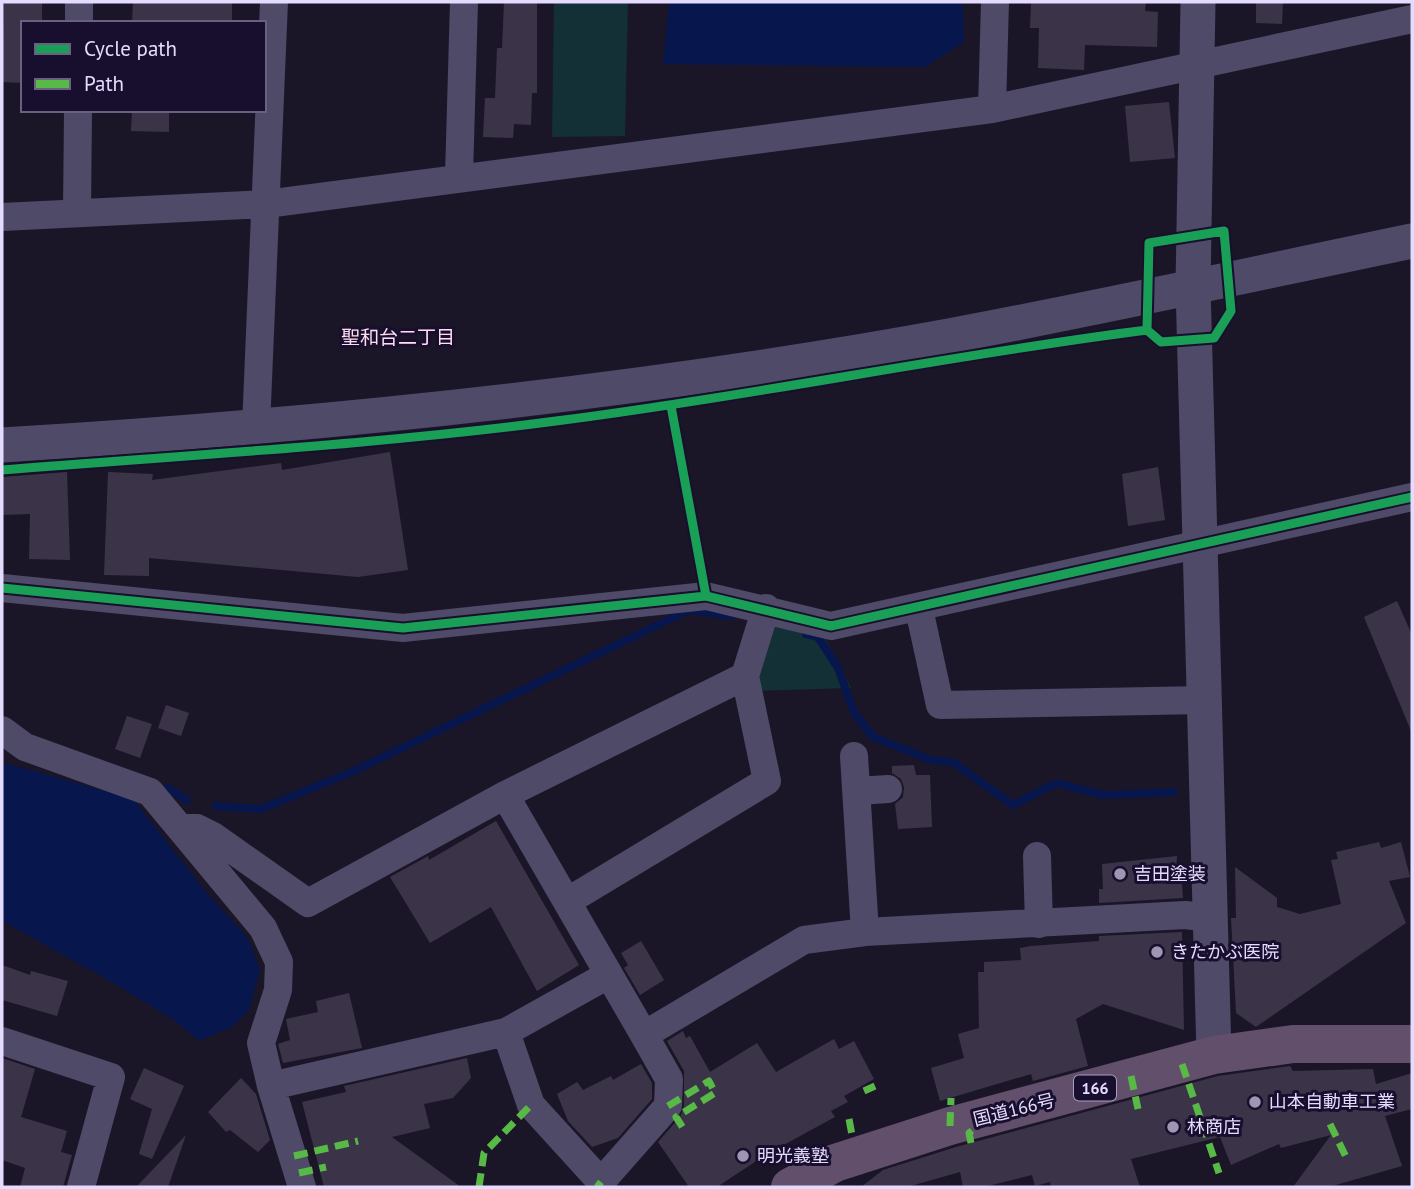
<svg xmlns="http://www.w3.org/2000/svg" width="1414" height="1189" font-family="'PT Sans','Noto Sans JP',sans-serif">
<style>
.green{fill:#123036}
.water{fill:#07164c}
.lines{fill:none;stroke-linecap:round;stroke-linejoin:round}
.stream{stroke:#07164c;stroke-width:8}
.building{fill:#3b3448}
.minor{stroke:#4f4a68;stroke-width:28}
.tertiary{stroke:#4f4a68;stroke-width:35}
.trunk{stroke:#624f6c;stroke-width:38}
.quiet{stroke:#58b947;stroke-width:7;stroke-dasharray:14 7;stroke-linecap:butt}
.cycleway-casing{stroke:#180f2e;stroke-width:13}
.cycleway{stroke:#1a9f57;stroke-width:9}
.poi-dot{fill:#9e96b3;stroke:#180f2e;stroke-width:2.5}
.labels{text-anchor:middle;stroke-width:6;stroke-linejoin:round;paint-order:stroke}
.shield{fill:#180f2e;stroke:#a79ec0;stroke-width:2}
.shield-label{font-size:16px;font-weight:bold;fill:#e4dbff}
.poi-label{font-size:18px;fill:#e4dbff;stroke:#180f2e;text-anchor:start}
.street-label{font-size:18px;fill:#e4dbff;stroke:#180f2e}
.neighbourhood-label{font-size:19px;fill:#fde;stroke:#180f2e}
</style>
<rect width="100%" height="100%" fill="#1b1627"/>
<path class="green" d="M554 2H628L625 136 552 137Z
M770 619 822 633 851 688 752 691Z"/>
<path class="water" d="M669 2H963L964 42 925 67 663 64Z
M2 762 133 799 206 892 247 937 260 970 249 1010 232 1027 199 1041 174 1020 103 977 2 921Z"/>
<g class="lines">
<path class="stream" d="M806 634 818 637 838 668 854 712 873 737 931 760 953 762 1013 805 1056 783 1104 795 1174 792
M168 788 187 800
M216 806 261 809 354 771 689 610 732 616"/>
</g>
<path class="building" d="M4 2H42V23H23V83L2 82Z
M133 2H232V23H132Z
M504 2H537V93H532L531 125 514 124 513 138 483 137 485 98H495L497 48H502Z
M1031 2H1146L1145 11 1158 12 1157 47 1085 45 1084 70 1038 68 1039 28H1030Z
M1256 2H1283L1282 24 1256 23Z
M1169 102 1175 158 1130 162 1125 106Z
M132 110H169V132L131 131Z
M390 452 408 570 358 577 149 558V576L104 575 108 472 153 474 152 480 281 463 282 470Z
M1158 467 1165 520 1128 526 1122 474Z
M67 472 70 560 29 559 30 514 2 515V477Z
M1397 601 1412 635 1411 731 1364 617Z
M166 705 189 713 181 736 158 728Z
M127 716 152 724 140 758 115 749Z
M914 765 916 775H930L932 827 898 829 895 804 903 797 904 787 901 779 892 773V766Z
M496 821 579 965 537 991 491 907 430 943 390 877 428 856 429 860Z
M1379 842 1381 848 1401 842 1410 877 1389 881 1406 923 1256 1027 1236 1013 1231 918H1236L1235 867 1277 898V907L1300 914 1341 904 1331 860 1338 859 1336 852Z
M1177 856 1176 871 1181 870 1183 898 1099 903V889H1103L1102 864Z
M1182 932 1184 1030 1103 1004 1076 1019 1088 1066 1033 1081 1031 1074 940 1101 931 1068 964 1058 958 1034 979 1028 978 972H984V962L1021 960 1020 948 1031 946 1099 941V936Z
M641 941 664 980 640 995 624 968 628 965 621 953Z
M2 965 30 975 31 971 68 981 57 1016 2 1000Z
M349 993 362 1048 283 1063 278 1044 290 1040 286 1019 318 1012 316 1001Z
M683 1031 686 1038 690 1036 710 1072 757 1043 776 1072 834 1039 839 1049 854 1041 874 1079 844 1096 848 1102 831 1111 835 1117 767 1154 717 1187H689L658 1142 680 1117 684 1107V1071L667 1041Z
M2 1058 35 1069 21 1117 67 1131 61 1152 72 1155 63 1187H20L25 1168 2 1160Z
M467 1058 471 1078 453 1098 424 1104 430 1128 392 1137 461 1187H324L302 1102 346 1092 344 1086Z
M641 1064 652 1083V1099L618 1138 592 1147 568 1121 557 1094 577 1082 583 1090 611 1076 613 1080Z
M1290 1066 1293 1071 1373 1069 1376 1084 1412 1073V1109L1385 1116 1402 1166 1329 1187H1293L1331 1135 1281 1148 1279 1144 1231 1165 1220 1137 1131 1159 1140 1187H1051L1050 1182 1035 1186 1032 1175 984 1187H963L960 1172 907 1187H861L883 1170 956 1147 1218 1076Z
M144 1068 184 1086 152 1159 139 1154 152 1109 130 1099Z
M241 1078 256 1094 270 1140 258 1152 230 1130 226 1132 208 1112Z
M186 1135 168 1187H136Z"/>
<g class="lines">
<path class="minor" d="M79 23V2
M992 109 995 2
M459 176 464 2
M77 212 78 110
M2 217 266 204 992 109 1412 19
M256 427 274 2
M2 588 403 628 706 596 831 626 1412 497
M766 608 745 676 505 795 644 1035 804 940 865 932 1185 915 1210 918
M919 609 940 705 1204 700
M2 730 25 747 150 792 263 928 279 962 278 990 261 1043 271 1086
M854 756 865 932
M857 791 888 789
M180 828H197L213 836 308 903 505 795
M1037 856 1039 924
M568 901 767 781 745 676
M506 1032 531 1105 601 1182 668 1106 669 1079 644 1035
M2 1041 111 1077 81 1187
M302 1187 271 1086 506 1032 608 975"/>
<path class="tertiary" d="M1198 2 1193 286 1214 1055
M2 445C318 426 637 393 949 336 1104 307 1258 273 1412 241"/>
<path class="trunk" d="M790 1187 835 1163 950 1126 1214 1055 1293 1044H1412"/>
<path class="quiet" d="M1182 1064 1219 1173
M1131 1076 1138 1109
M864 1091 875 1086
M668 1106 709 1081 715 1093 676 1117 683 1128
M849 1119 852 1135
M1330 1124 1346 1157
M950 1126 951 1098
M971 1143 969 1133 991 1115
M294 1156 358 1141
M299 1173 326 1167
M479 1187 484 1153 531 1105
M597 1187 601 1182"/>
<defs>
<path id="cycleway" d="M671 406 706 596
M2 470C186 455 373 445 556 421 754 396 949 355 1147 330L1161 342 1214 338 1231 311 1224 231 1149 243 1147 330
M2 588 403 628 706 596 831 626 1412 497"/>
</defs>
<use href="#cycleway" class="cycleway-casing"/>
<use href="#cycleway" class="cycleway"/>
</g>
<g class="poi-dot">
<circle cx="1120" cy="874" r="7"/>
<circle cx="1157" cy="952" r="7"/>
<circle cx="1255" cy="1102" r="7"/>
<circle cx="1173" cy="1127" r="7"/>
<circle cx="743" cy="1156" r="7"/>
</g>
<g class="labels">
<rect class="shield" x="1074" y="1075.5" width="42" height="25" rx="5"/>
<g class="shield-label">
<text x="1095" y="1094">166</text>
</g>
<g class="poi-label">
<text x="1134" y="880">吉田塗装</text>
<text x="1171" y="958">きたかぶ医院</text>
<text x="1269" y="1108">山本自動車工業</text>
<text x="1187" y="1133">林商店</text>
<text x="757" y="1162">明光義塾</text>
</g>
<g class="street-label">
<text transform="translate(1014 1110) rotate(-14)" y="6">国道166号</text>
</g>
<g class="neighbourhood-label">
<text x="398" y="344">聖和台二丁目</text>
</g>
</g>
<rect width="1414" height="1189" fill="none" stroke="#e4dbff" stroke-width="7"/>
<rect x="21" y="21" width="245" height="91" fill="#180f2e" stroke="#6a6182" stroke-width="2"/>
<rect x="35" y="44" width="35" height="10" fill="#1a9f57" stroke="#6a6182" stroke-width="2"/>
<text x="84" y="56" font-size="21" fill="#e4dbff">Cycle path</text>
<rect x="35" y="79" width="35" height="10" fill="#58b947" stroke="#6a6182" stroke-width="2"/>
<text x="84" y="91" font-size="21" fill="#e4dbff">Path</text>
</svg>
